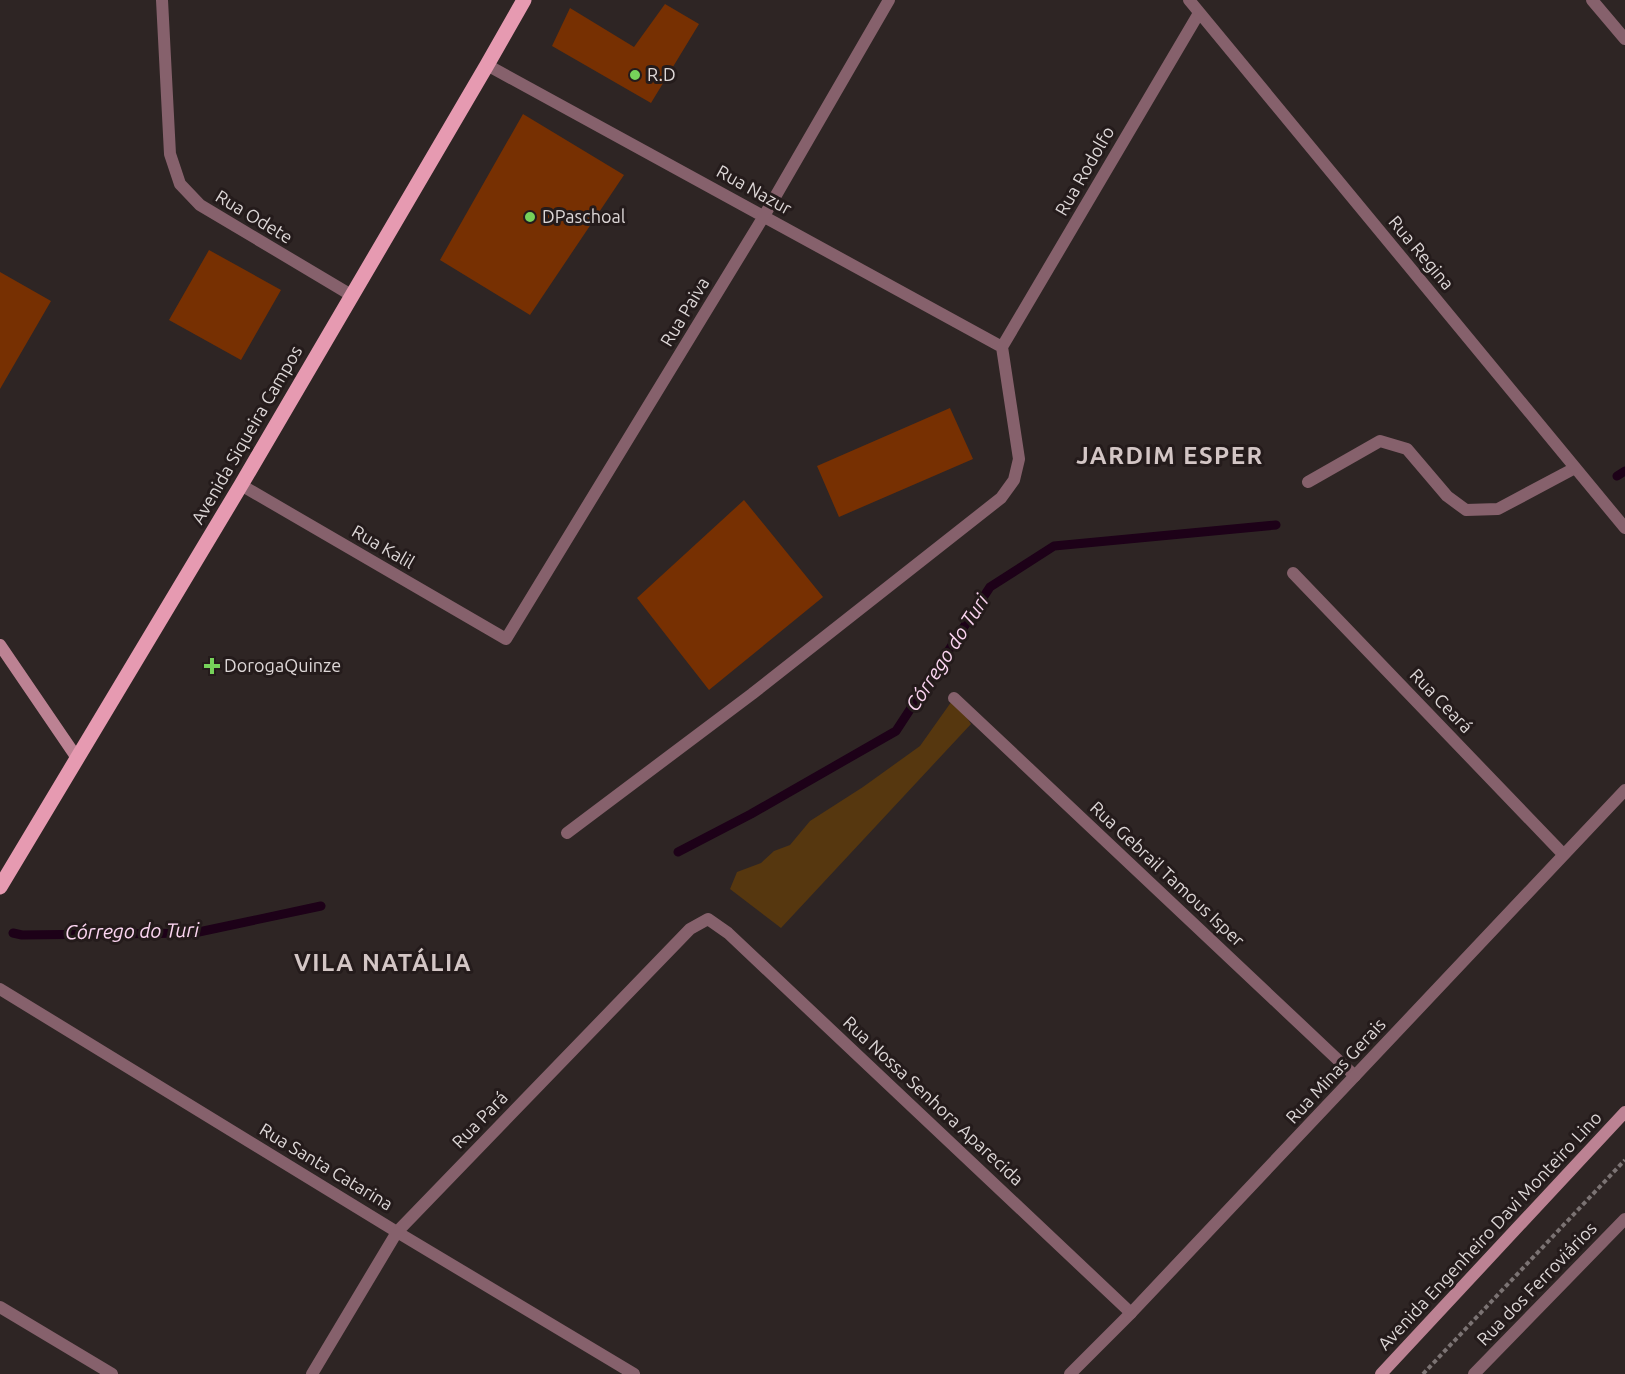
<svg xmlns="http://www.w3.org/2000/svg" width="1625" height="1374" font-family="Ubuntu,sans-serif">
<style>
.green{fill:#56370f}
.lines{fill:none;stroke-linecap:round;stroke-linejoin:round}
.stream{stroke:#1d0118;stroke-width:9}
.building{fill:#773002}
.path{stroke:#7b7373;stroke-width:4;stroke-dasharray:4.5 3;stroke-linecap:butt}
.service{stroke:#86616c;stroke-width:12}
.minor{stroke:#86616c;stroke-width:12}
.tertiary{stroke:#86616c;stroke-width:12}
.secondary{stroke:#bc8293;stroke-width:12}
.primary{stroke:#e69ab1;stroke-width:15}
.poi-dot{fill:#76d25a;stroke:#241b1b;stroke-width:2}
.labels{text-anchor:middle;stroke-width:6;stroke-linejoin:round;paint-order:stroke}
.poi-label{font-size:18px;fill:#ddd7d7;stroke:#241b1b;text-anchor:start}
.street-label{font-size:18px;fill:#ddd7d7;stroke:#241b1b}
.water-label{font-size:20px;font-style:italic;fill:#fcd5f1;stroke:#241b1b}
.district-label{font-size:24px;font-weight:bold;letter-spacing:1.5px;fill:#d3c6c5;stroke:#241b1b}
</style>
<rect width="100%" height="100%" fill="#2e2524"/>
<path class="green" d="M954 698 971 724 781 928 730 889 737 872 761 863 774 851 790 845 810 821 863 787 920 746Z"/>
<g class="lines">
<path class="stream" d="M1617 476 1625 471
M678 852 751 814 896 731 990 587 1054 546 1276 525
M13 933 22 935 194 933 321 906"/>
</g>
<path class="building" d="M665 4 699 24 651 103 552 46 570 8 634 47Z
M523 114 624 175 530 315 440 260Z
M209 250 281 290 241 360 169 320Z
M0 272 51 301 0 389Z
M950 408 973 459 839 517 817 466Z
M744 500 823 597 709 690 637 598Z"/>
<g class="lines">
<path class="path" d="M1423 1374 1625 1160"/>
<path class="service" d="M1308 482 1380 441 1407 449 1447 496 1466 510 1498 509 1575 468"/>
<path class="minor" d="M162 0 170 154 180 184 200 205 351 295
M1189 0 1625 528
M1592 0 1625 39
M487 65 1002 347
M1002 347 1199 13
M241 485 506 639 764 216 889 0
M1293 573 1563 854
M954 698 1355 1076
M567 833 752 694 1001 498 1014 480 1019 459 1002 347
M0 989 397 1232 634 1374
M0 1307 112 1374
M312 1374 397 1232 690 929 708 919 728 933 1131 1313"/>
<path class="tertiary" d="M1070 1374 1131 1313 1625 790
M1474 1374 1625 1219"/>
<path class="secondary" d="M0 645 77 758
M1381 1374 1625 1112"/>
<path class="primary" d="M0 887 241 485 487 65 524 0"/>
</g>
<g class="poi-dot">
<circle cx="635" cy="75" r="6"/>
<circle cx="530" cy="217" r="6"/>
<path d="M209 657h6v6h6v6h-6v6h-6v-6h-6v-6h6z"/>
</g>
<g class="labels">
<g class="poi-label">
<text x="647" y="81">R.D</text>
<text x="542" y="223">DPaschoal</text>
<text x="224" y="672">DorogaQuinze</text>
</g>
<g class="street-label">
<text transform="translate(1085 171) rotate(-60)" y="6">Rua Rodolfo</text>
<text transform="translate(754 190) rotate(29)" y="6">Rua Nazur</text>
<text transform="translate(254 217) rotate(31)" y="6">Rua Odete</text>
<text transform="translate(1421 253) rotate(50)" y="6">Rua Regina</text>
<text transform="translate(685 312) rotate(-59)" y="6">Rua Paiva</text>
<text transform="translate(247 435) rotate(-60)" y="6">Avenida Siqueira Campos</text>
<text transform="translate(383 547) rotate(30)" y="6">Rua Kalil</text>
<text transform="translate(1441 701) rotate(46)" y="6">Rua Ceará</text>
<text transform="translate(1167 874) rotate(43)" y="6">Rua Gebrail Tamous Isper</text>
<text transform="translate(1336 1071) rotate(-47)" y="6">Rua Minas Gerais</text>
<text transform="translate(933 1101) rotate(43)" y="6">Rua Nossa Senhora Aparecida</text>
<text transform="translate(480 1120) rotate(-46)" y="6">Rua Pará</text>
<text transform="translate(326 1167) rotate(31)" y="6">Rua Santa Catarina</text>
<text transform="translate(1490 1231) rotate(-47)" y="6">Avenida Engenheiro Davi Monteiro Lino</text>
<text transform="translate(1537 1284) rotate(-46)" y="6">Rua dos Ferroviários</text>
</g>
<g class="water-label">
<text transform="translate(947 653) rotate(-57)" y="7">Córrego do Turi</text>
<text transform="translate(132 931) rotate(-1)" y="7">Córrego do Turi</text>
</g>
<g class="district-label">
<text x="1170" y="464">JARDIM ESPER</text>
<text x="383" y="971">VILA NATÁLIA</text>
</g>
</g>
</svg>
